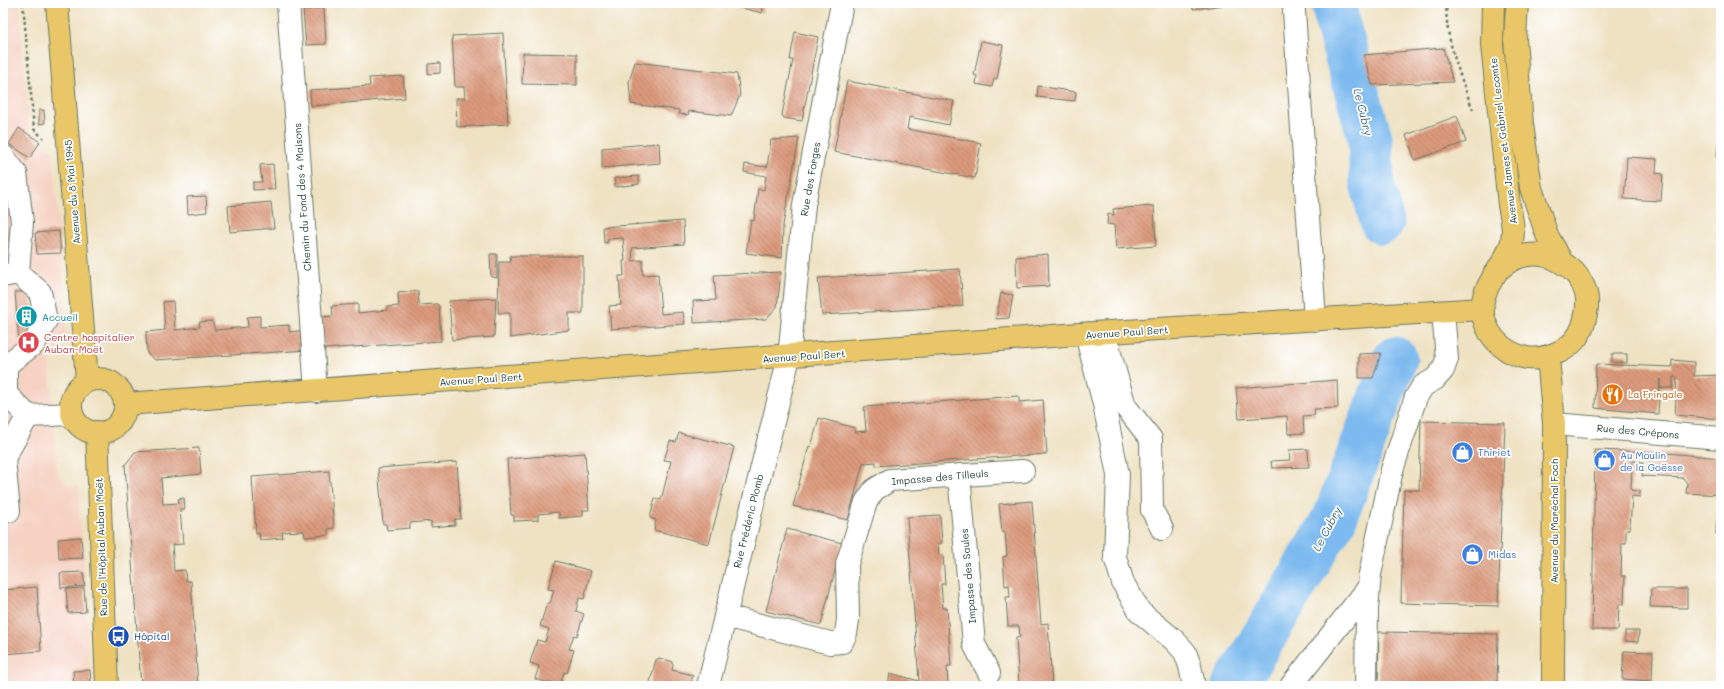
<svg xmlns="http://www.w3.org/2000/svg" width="1724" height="689" font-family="Mali,sans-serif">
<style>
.built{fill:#f6d2c3}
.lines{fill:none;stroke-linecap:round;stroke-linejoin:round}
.river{stroke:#7bbaef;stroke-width:45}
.building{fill:url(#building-back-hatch)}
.minor-casing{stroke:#687766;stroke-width:24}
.major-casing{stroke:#687766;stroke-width:24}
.path{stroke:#687766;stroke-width:2.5;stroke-dasharray:3 3;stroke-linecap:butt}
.minor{stroke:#fff;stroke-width:22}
.major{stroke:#e9c769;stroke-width:22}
.labels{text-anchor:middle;stroke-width:3.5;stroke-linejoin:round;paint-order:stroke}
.street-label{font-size:10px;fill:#1f3d34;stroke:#fff}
.culture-label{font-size:10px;fill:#0d838f;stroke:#fff;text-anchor:start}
.health-label{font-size:10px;fill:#be3a42;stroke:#fff;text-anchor:start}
.food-label{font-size:10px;fill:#c56008;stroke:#fff;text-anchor:start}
.shop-label{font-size:10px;fill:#366cbe;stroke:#fff;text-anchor:start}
.transit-label{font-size:10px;fill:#164399;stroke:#fff;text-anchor:start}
.water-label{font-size:11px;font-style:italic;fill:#3b626c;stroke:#fff}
</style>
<defs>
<pattern id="building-back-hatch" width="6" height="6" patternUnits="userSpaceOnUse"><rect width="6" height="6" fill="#dc9a7b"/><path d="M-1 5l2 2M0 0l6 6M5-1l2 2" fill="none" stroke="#b27f66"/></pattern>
</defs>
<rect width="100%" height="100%" fill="#fff"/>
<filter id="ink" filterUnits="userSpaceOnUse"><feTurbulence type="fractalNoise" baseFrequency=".025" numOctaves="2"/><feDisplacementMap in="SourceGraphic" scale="8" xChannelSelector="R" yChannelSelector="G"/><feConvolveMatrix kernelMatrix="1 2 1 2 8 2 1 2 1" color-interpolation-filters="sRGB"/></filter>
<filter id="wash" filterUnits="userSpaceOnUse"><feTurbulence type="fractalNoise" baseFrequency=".012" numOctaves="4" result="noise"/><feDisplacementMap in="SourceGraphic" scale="16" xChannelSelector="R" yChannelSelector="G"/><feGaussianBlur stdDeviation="0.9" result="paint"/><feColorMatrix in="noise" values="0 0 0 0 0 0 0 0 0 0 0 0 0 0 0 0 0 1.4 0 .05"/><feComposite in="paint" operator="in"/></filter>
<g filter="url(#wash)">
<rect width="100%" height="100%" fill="#efe2c3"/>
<path class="built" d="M3 3H19L29 134 53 151 67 338 59 340 51 347 49 357 57 472 61 479 68 485 78 486 91 686H3Z"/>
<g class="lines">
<path class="river" d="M1334 3 1337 22 1370 138 1372 183 1382 222
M1234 686 1334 520 1395 359"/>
</g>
<g id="blocks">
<path class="building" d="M722 3H764L762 13Z
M1192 3H1233V4L1193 9Z
M324 8 326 44 306 45 303 10Z
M795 32 818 37 802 121 784 118 782 115 793 60H790Z
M503 33 508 124 457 127 456 98H465L464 87H455L452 36Z
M981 41 1003 45 997 79H994L992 87 976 84 977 76 974 75Z
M1443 48 1453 82 1372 85 1364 55Z
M523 53 577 54V85L522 84Z
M635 62 737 74 740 95 731 116 689 111 688 115 679 114V110L631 104 629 82Z
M440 63V73L428 74V64Z
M403 76 405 98 311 106 310 90 370 86 369 78Z
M847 81 954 101 949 125 909 117 907 129 981 143 975 178 834 152Z
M1038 86 1076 92 1075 101 1037 97Z
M39 110H44L45 123 39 124Z
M1457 116 1466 142 1415 160 1406 135Z
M19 128 40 142 30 158 9 144Z
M799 138 783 225 782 258 746 253 751 220 754 221 758 189 764 190 766 176 744 172 745 164 767 167 771 140Z
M659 143 660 163 602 168V148Z
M1718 143H1721V158H1717Z
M1627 157 1657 159 1656 173 1663 174 1661 201 1624 199Z
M273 164 275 189 253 190V182H262L260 165Z
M3 174H7L12 240H3Z
M639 176V184L615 187 614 178Z
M206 196 207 212 188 214 187 197Z
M271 202 274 228 230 232 228 206Z
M1154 206 1156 246 1116 249 1114 225 1107 224 1108 214 1114 215 1113 209Z
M683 221 684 244 632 248 633 261 642 260 643 275 658 274 661 314 683 312 685 324 611 329 609 306 621 305 619 276H624L623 261H625L623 238 608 239V242L604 243 603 227Z
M59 231 61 253 37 254 35 233Z
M490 254H497V278L491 277Z
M1048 254 1049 286 1017 288 1016 257Z
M510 256H583V313H569V330L510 338V313H498L499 262H511Z
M959 269H960L963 306 822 315 818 278Z
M781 272 777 307 766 319 694 323 693 301 716 300 714 275Z
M418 291 419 305 437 304 439 306 441 341 324 349 321 317 333 316 332 306 358 304V313L387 310V307L399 306 398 293Z
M15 292H23L28 296 36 312 34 329 26 341 19 342Z
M1001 293 1013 295 1009 318 996 319Z
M496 298 494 337 452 340 449 301Z
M173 301 175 330 200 327 199 322 212 321 215 330 248 327 247 317 260 316V327L289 325V332L306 330 308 350 155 360 147 353 146 332 165 330 163 302Z
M1381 353 1373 378H1359V354Z
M1612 354H1627V363L1612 362Z
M1672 360 1694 362V376L1721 375V419L1675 415 1677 377H1673V388H1660V379L1658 414 1595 408 1596 364 1672 367Z
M1337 380 1338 408 1314 409 1315 415 1303 416 1304 433 1288 434 1287 416 1239 419 1236 388Z
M1019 396V402L1043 400 1047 454 876 466V462L863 463 848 520 793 506 809 446 811 447 819 418 855 428V432L866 431 864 407Z
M1421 421 1505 423 1498 606 1401 603 1404 490H1419Z
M679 433 734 447 709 544 654 530 656 520 650 518 655 498 661 500 671 461 664 460 670 441 676 442Z
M199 448 201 474 161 478 163 504 179 503 178 499 184 498 185 509H180L183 544 172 545 173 557 174 571 185 570 186 581H191L198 686H141L125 465 135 452Z
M1308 449 1309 467 1272 468 1271 461 1290 460 1289 450Z
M1595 450 1656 452 1721 458V495L1686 493 1687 483 1683 478 1642 476 1643 462 1632 461 1631 490 1640 491V497L1632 496 1630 529H1626V543H1622L1621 576H1625L1624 604H1619L1618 630H1592Z
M585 453 589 510H583V516L559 518V512L538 514V520L514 521V515H511L507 459Z
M457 462 461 519H455V525L431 527V521L410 523V528L387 530 386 524H383L378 468Z
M329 471 334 528 328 529V535L305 537 304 531 282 532 283 538 260 540 259 533 256 534 252 477Z
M1720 499 1721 534H1716Z
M1032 501 1041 624 1048 623 1052 686H1019L1016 638 1020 637 1019 626H1008L1006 597H1010L1009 585 1005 586 1003 557 1007 556 1005 532H1002L999 504Z
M940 515 942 543 938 544 939 555H943L945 584H941L943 608H947L951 666H947L948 686H888L890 673 919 681 907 517Z
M787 529 842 543 821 625 766 611Z
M81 537 83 558 59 559 58 539Z
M556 561 591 571 584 599 579 598 576 611 584 614 577 636 574 635 569 649 574 650 567 673 564 672 560 686 535 679 539 666 530 663 537 640 545 642 549 629 540 626 547 603H550L554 590 548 589Z
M83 572 85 586 61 588 60 573Z
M37 587 41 651 3 654V590Z
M84 588 86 612 68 613 66 589Z
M1651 589H1687V608L1650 607Z
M1625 631H1639L1638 642 1625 641Z
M1379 632 1498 634 1497 686H1378Z
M1624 651 1653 652 1652 681 1622 679Z
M659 658 671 661 673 665 672 670 693 675 690 686H649L656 660Z
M90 670 91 686H74L73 671Z
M814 682 830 685V686H813Z"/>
</g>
</g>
<g filter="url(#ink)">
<use href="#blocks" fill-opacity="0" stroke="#687766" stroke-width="1"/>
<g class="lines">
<defs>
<path id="minor" d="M288 3 316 391
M1294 11 1315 320
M3 156 16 173 22 222 18 273
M3 276 18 273 40 292 46 320 34 344 6 365V394L28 416 72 414
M1104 333 1125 406 1151 439 1152 510 1162 529
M1086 334 1104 404 1118 475 1115 557 1123 583 1140 612 1174 640 1185 652 1190 666 1194 686
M1554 424 1721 438
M959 475 974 644 989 673
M3 512 9 511 4 458 28 416
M725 616 830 643 842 642 846 633 848 620 847 564 866 502 874 490 890 480 1023 471
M708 686 789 357 804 205 842 3
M1291 686 1369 587
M1366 686 1367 609 1370 574 1392 470 1416 397 1423 386 1435 379 1443 370 1447 359 1443 312"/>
<path id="major" d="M57 3 87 380
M1493 3 1492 45 1509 205C1512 221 1516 235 1509 250 1498 276 1473 293 1486 325 1493 342 1508 354 1527 358 1538 360 1548 357 1559 352 1570 347 1579 337 1583 326 1586 316 1589 304 1586 293 1578 266 1547 248 1519 257 1509 260 1501 267 1494 274
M1517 3 1515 40 1522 124 1531 188 1547 235 1562 262
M1548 357 1554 424 1553 686
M71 406a27 27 0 1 1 54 0a27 27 0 1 1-54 0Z
M125 404 1093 333 1483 309
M97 432 107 686"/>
</defs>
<use href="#minor" class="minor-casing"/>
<use href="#major" class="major-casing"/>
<path class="path" d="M23 3 34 129 43 138
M1447 3C1443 35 1462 80 1473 110"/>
<use href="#minor" class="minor"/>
<use href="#major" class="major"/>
</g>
</g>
<defs>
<symbol id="building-disc" viewBox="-11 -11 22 22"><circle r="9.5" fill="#0f9aa8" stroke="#fff"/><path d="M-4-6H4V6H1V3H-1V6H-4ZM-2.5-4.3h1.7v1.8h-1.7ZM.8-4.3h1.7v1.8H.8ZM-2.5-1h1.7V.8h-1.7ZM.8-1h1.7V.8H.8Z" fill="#fff"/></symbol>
<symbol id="hospital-disc" viewBox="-11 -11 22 22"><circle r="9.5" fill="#e0444e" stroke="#fff"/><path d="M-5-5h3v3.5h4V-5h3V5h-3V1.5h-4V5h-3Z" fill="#fff"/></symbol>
<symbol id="restaurant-disc" viewBox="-11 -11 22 22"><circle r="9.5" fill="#e8710a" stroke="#fff"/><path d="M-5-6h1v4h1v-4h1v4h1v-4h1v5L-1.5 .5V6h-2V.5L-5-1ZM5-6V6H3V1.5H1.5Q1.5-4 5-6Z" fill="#fff"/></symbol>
<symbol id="shop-disc" viewBox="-11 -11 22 22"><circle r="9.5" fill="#3f7fe0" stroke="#fff"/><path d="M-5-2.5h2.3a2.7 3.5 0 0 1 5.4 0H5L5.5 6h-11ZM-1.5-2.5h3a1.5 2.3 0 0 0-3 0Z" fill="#fff"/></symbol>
<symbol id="bus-disc" viewBox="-11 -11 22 22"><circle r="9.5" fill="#1a4fb4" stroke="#fff"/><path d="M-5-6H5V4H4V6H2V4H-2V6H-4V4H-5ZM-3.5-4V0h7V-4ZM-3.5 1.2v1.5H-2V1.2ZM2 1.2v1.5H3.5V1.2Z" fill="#fff"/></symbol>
</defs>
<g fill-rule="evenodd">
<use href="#building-disc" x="14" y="304" width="25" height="25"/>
<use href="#hospital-disc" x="16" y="330" width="25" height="25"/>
<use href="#restaurant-disc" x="1600" y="382" width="25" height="25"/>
<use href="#shop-disc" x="1450" y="440" width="25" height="25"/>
<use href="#shop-disc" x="1592" y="448" width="25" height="25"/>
<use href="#shop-disc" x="1460" y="542" width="25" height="25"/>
<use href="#bus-disc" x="106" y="624" width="25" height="25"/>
</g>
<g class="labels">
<g class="street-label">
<text transform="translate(1503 141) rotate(-97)" y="4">Avenue James et Gabriel Lecomte</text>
<text transform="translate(810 179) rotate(-80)" y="4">Rue des Forges</text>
<text transform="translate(72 192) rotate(-95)" y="4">Avenue du 8 Mai 1945</text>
<text transform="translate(302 197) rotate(-94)" y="4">Chemin du Fond des 4 Maisons</text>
<text transform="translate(1127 332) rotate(-4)" y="4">Avenue Paul Bert</text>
<text transform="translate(804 356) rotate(-4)" y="4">Avenue Paul Bert</text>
<text transform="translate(481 379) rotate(-4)" y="4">Avenue Paul Bert</text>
<text transform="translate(1638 431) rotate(5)" y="4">Rue des Crépons</text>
<text transform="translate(940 477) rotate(-5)" y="4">Impasse des Tilleuls</text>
<text transform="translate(748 521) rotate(-76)" y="4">Rue Frédéric Plomb</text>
<text transform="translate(1554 521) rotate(-90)" y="4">Avenue du Maréchal Foch</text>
<text transform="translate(101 547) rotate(-92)" y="4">Rue de l'Hôpital Auban Moët</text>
<text transform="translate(968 576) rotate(-95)" y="4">Impasse des Saules</text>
</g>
<g class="culture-label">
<text x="42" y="321">Accueil</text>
</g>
<g class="health-label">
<text x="44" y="341">Centre hospitalier<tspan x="44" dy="12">Auban-Moët</tspan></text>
</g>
<g class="food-label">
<text x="1628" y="398">La Fringale</text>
</g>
<g class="shop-label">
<text x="1478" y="456">Thiriet</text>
<text x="1620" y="459">Au Moulin<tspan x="1620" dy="12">de la Goësse</tspan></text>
<text x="1488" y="558">Midas</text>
</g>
<g class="transit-label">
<text x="134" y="640">Hôpital</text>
</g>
<g class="water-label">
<text transform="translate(1363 112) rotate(76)" y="4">Le Cubry</text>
<text transform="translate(1327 529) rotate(-62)" y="4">Le Cubry</text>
</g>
</g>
<rect width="1724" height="689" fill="none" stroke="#fff" stroke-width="16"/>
</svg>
